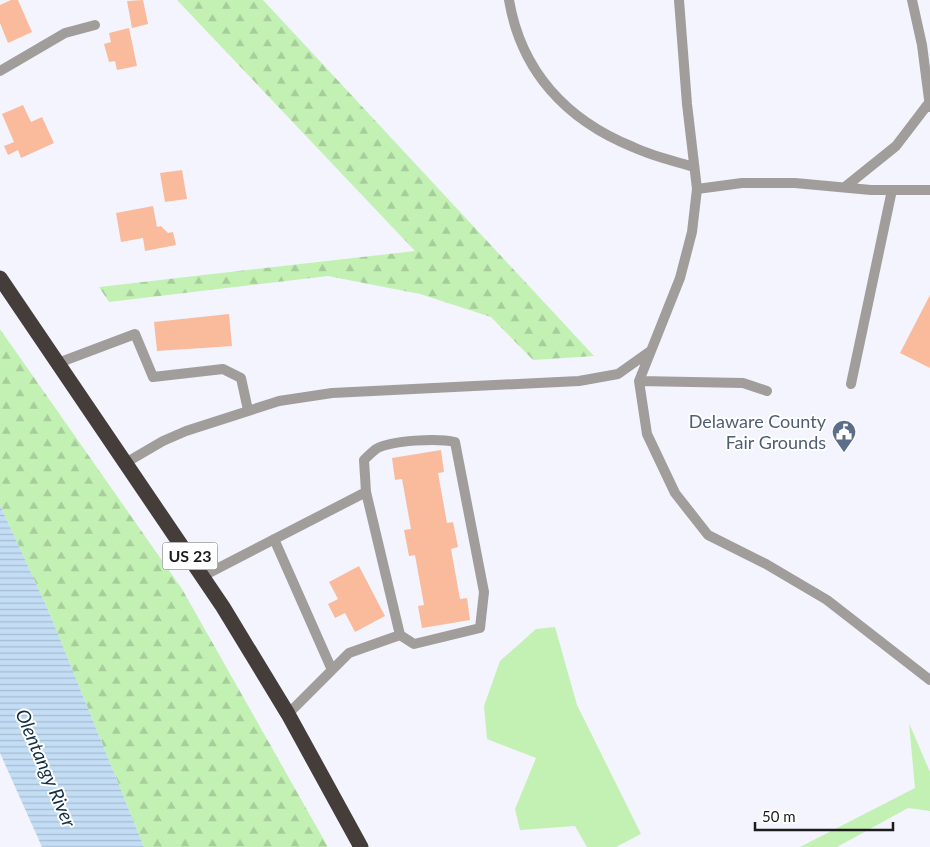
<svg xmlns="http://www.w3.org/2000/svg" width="930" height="847" font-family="Lato,sans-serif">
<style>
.grass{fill:#c3f1b4}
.forest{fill:url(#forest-firs)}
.water{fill:url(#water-rules)}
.building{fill:#f9bb9b}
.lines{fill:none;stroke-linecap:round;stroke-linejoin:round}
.lane{stroke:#a19d9b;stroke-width:10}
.highway{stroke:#453d39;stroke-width:15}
.labels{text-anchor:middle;stroke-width:4;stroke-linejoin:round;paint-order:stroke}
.shield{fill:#fff;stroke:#606062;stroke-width:1}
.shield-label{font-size:16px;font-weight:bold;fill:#1c1c1f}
.service-label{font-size:18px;fill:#4e5e75;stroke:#fff;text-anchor:end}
.water-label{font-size:19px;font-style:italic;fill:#113046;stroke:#fff}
</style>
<defs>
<pattern id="forest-firs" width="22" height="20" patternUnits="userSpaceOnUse" patternTransform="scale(1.25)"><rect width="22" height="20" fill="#c3f1b4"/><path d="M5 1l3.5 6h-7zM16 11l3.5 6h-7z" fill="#a7ce9a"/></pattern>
<pattern id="water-rules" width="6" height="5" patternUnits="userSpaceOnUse" patternTransform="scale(1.25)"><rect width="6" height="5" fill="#c3ddf4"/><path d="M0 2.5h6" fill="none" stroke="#a7bdd1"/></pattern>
</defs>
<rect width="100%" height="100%" fill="#f3f4fd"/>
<path class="grass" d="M555 627 577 705 641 834 616 847H587L575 826 520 830 515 809 536 758 487 739 484 706 500 661 536 629Z
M909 723 930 772V811L908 808 837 847H800L915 788Z"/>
<path class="forest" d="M177 0H263L594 356 533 360 491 317 420 294 328 276 109 302 99 287 415 251Z
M0 329 182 589 328 847H144L49 612 0 505Z"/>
<path class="water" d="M0 505 49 612 144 847H42L0 753Z"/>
<path class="building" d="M11 0H18L32 32 8 43 0 23V5Z
M143 0 148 24 132 28 127 1Z
M129 28 137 66 117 70 115 61 109 62 104 44 111 42 109 33Z
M23 105 31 122 42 117 54 143 21 158 18 150 8 155 4 146 14 142 2 114Z
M182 170 187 199 165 202 160 173Z
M153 206 157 227 161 226 168 233 173 232 176 245 145 251 143 238 121 242 116 213Z
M930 295V368L900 353Z
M229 314 232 346 157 351 154 322Z
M441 450 444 472 438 473 447 523 453 522 458 547 451 549 460 599 467 598 470 620 422 628 418 606 424 605 415 555 409 556 404 530 411 529 402 479 395 480 392 458Z
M359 566 385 616 355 632 345 613 335 618 328 604 338 599 329 582Z"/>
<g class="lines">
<path class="lane" d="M509 0C521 71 566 120 633 147 652 156 674 161 694 167
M679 0 687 104 697 189 692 232 680 278 639 381 647 434 675 493 708 535 766 564 827 600 930 680
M912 0 922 45 930 107
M0 71 65 33 95 25
M845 187 896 146 928 104
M697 189 742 183H795L871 190H930
M58 363 135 334 153 377 223 369 241 378 248 410
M639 381 743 383 767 391
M851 384 892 190
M127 462 163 441 186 431 279 401 332 393 579 381 618 374 649 352
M366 492 364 460C368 456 372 452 376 449 392 440 438 438 455 442L484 592 480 628 414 644 400 635
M274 539 332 670
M203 576 366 492 400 635 349 653 288 714"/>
<path class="highway" d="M0 278 223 607 288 714 361 847"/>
</g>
<defs>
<symbol id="civic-pin" viewBox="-11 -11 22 30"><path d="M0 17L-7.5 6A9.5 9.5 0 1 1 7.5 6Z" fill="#5c6f8a" stroke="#fff"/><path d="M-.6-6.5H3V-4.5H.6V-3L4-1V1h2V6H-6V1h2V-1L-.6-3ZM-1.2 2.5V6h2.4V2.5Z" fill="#fff"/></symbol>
</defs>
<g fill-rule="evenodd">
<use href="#civic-pin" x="830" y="418" width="28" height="38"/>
</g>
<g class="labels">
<rect class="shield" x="162.5" y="542.5" width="55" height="27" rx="4"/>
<g class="shield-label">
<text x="190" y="562">US 23</text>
</g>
<g class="service-label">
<text x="826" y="428">Delaware County<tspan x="826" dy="21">Fair Grounds</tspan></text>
</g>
<g class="water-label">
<text transform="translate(46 768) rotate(67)" y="7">Olentangy River</text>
</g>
</g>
<path d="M755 822v8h138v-8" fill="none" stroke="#1c1c1f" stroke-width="2.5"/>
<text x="762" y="822" font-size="15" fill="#1c1c1f" stroke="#ffffff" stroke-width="4" paint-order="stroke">50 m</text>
</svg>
